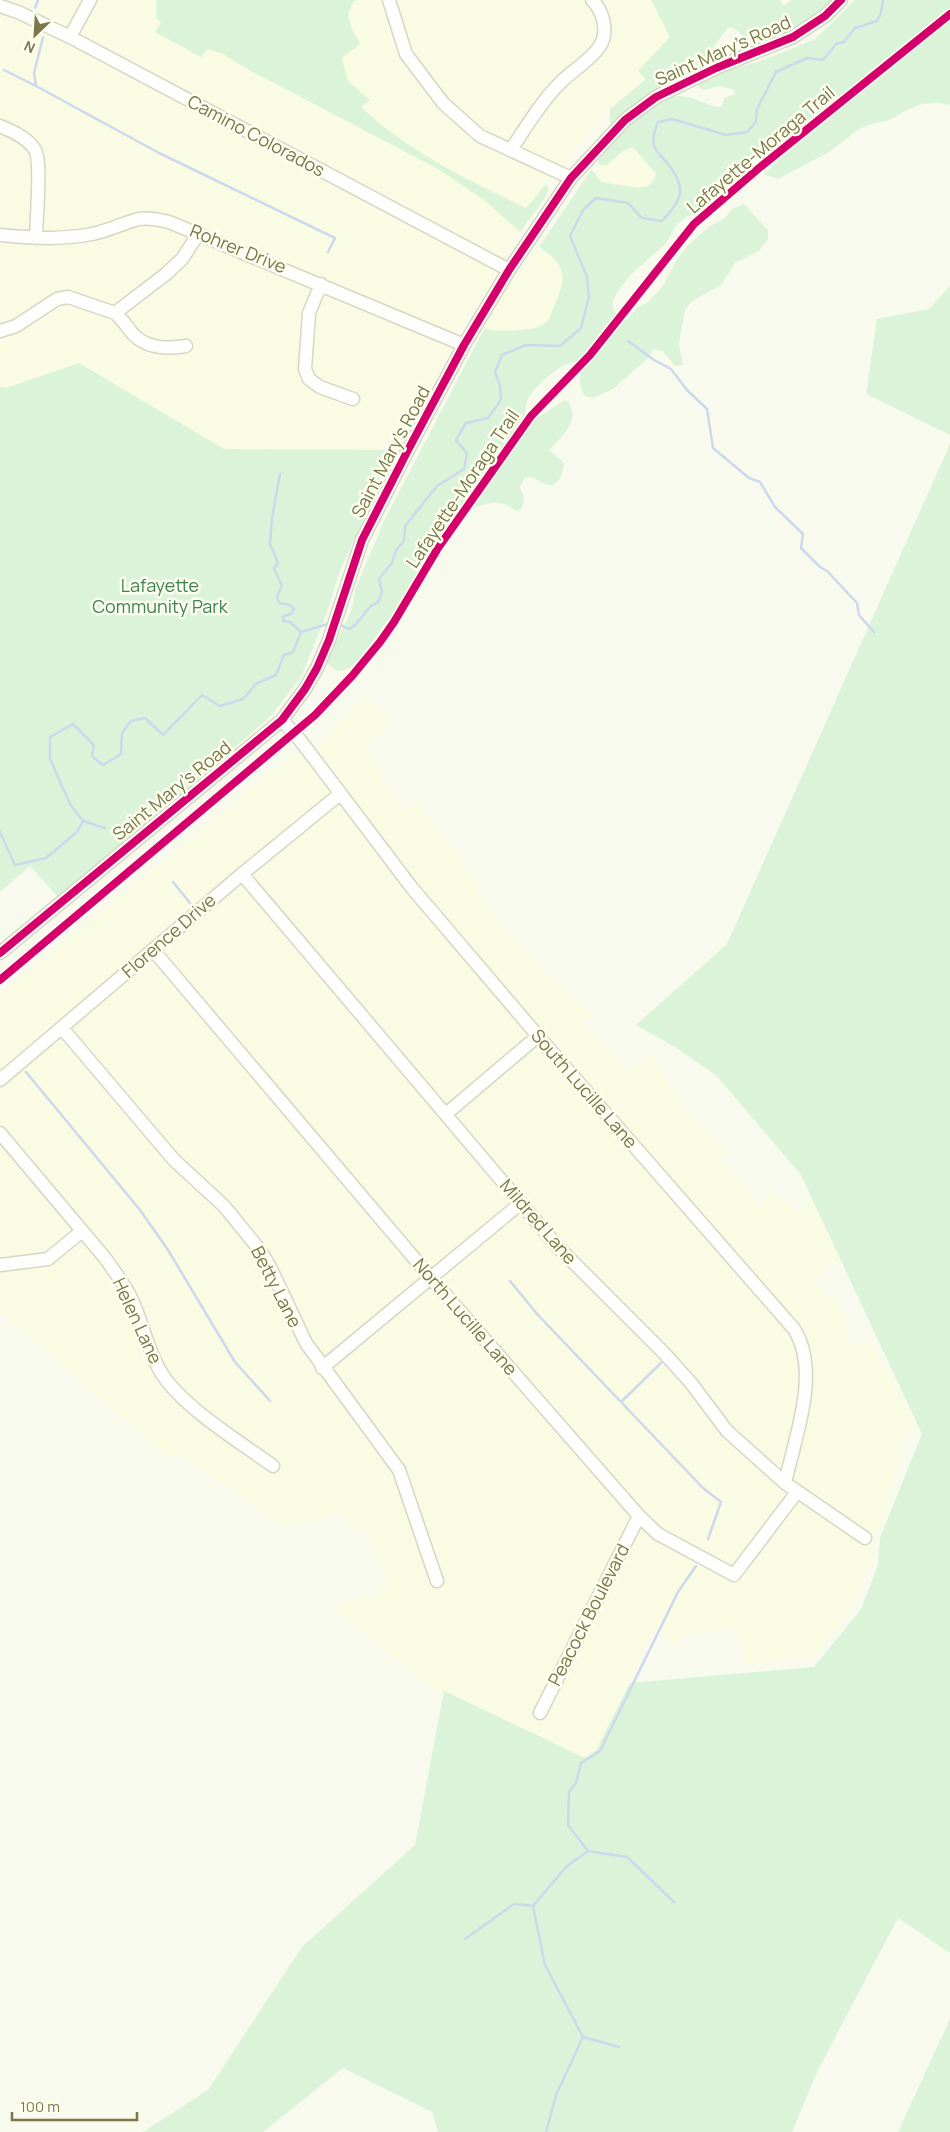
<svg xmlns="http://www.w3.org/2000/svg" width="950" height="2132" font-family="Manrope,sans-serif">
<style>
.residential{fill:#f9fbe3}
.green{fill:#dbf4d9}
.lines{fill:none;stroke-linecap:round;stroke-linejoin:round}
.stream{stroke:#ccd8ec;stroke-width:2.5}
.minor-casing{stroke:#d6d6c6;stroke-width:15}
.minor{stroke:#fefefc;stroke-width:12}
.cycleway-casing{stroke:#fdfff0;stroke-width:11}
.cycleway{stroke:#d6006c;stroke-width:8}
.labels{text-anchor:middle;stroke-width:5;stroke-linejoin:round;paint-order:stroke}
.street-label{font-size:18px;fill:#7c7748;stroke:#fdfff0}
.park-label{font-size:18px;fill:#3e834e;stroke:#fdfff0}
</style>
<rect width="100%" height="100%" fill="#f8faed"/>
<path class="residential" d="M0 0H33L30 11 36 13 43 0H156L155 11 161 22 155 32 223 54 249 70 438 169 484 200 520 232 490 284 468 313 419 412 402 432 392 437 378 450 224 449 79 363 6 388 0 387Z
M359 0H651L670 37 639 71 646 79 611 107 585 136 526 208 440 166 397 137 361 106 369 101 348 81 342 59 345 54 357 48 360 43 352 30 348 14 354 1Z
M630 147 636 149 652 168 656 174 654 181 646 187 637 188 598 180 596 175 603 166 607 165Z
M539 247 558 261 563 277 561 291 547 321 534 328 499 332 484 329 501 298Z
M364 695 393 721 365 748 402 810 416 802 449 843 467 870 484 898 482 902 542 969 593 1014 584 1022 627 1071 652 1052 686 1110 727 1152 721 1158 759 1205 774 1191 796 1213 814 1197 817 1214 838 1258 814 1279 840 1308 849 1345 871 1342 894 1383 918 1434 903 1433 898 1467 865 1573 847 1614 810 1662 804 1656 747 1666 736 1627 693 1634 689 1633 678 1645 654 1629 596 1750 579 1759 467 1702 437 1690 421 1680 333 1606 389 1589 368 1528 349 1533 344 1513 306 1523 281 1525 270 1519 221 1482 177 1454 171 1460 0 1312V995L295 753 316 746Z"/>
<path class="green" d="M156 0H359L354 1 348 14 352 30 360 43C355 50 347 52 342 59L348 81 370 100 361 107C410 153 467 179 526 208L546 184 549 189 545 198 520 232 484 200 438 169 249 70 223 54 208 49 201 57 155 32 161 22 157 20Z
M651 0H780L783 6 792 0H836L801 27 778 37 755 44 733 28H728L709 53V63L658 88 615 124 610 123V109L646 79 638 71 670 37Z
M854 0H950V105L938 103 922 104 909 109 889 120 868 125 856 131 831 151 778 179 764 174 779 160 756 157 740 179 724 188 714 208C703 211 688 214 679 223 673 228 671 237 666 243 644 265 626 273 612 303 614 313 617 318 628 319L638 307 648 302 662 287 677 259 688 245 710 226 724 219 732 209 744 204 768 230V239L759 251 735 263 721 285 692 301 685 310 679 344 683 365 675 366 663 351 653 349 650 356 613 389 593 398 585 396C583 392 580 388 580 384 579 374 583 367 573 362 557 366 517 397 527 416L535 419 565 400 568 401C581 421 562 436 549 450L564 463C563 472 561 483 550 486L531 477 525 478 520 487 524 498 522 509 517 511C513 509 508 506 504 504 473 497 445 527 432 551 428 560 430 569 425 576 420 583 411 584 407 591 403 597 400 604 396 611 393 616 388 620 384 625 372 640 348 692 326 661V655L341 632 352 609 355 589 385 519 484 329C497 332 532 332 544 324 550 320 552 311 555 304 568 275 565 265 539 247L591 170C596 172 596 178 601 181 606 184 614 184 620 185 635 187 651 193 656 174L633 147 623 151 607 165H600L598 161C612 142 654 96 679 96 691 96 705 104 717 107L722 106 724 98 735 94 734 90 719 86 704 90 699 88 698 83 718 73 760 61 814 40 839 16Z
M950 286V435L866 394 877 319 929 309Z
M79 363 224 449 395 450 340 571 325 618 301 677 271 716 59 898 30 866 0 892V387L6 388Z
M950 444V1953L898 1918 817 2072 792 2132H438L432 2112 343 2068 263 2132H143L208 2090 302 1947 415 1845 444 1691 585 1758 596 1750 630 1683 814 1667 861 1609 878 1565 880 1538 922 1434 801 1175 717 1076 678 1049 636 1025 727 944Z
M950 2019V2132H898Z"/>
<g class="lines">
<path class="stream" d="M35 8 38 0
M43 37 34 73 36 86 159 153 335 238 328 252
M4 70 36 86
M628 341 654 360 671 369 687 390 707 409 713 448 749 478 760 482 775 507 803 534 801 548 820 567 827 571 857 603 859 615 874 632
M280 474 272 518 270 544 278 563 274 568 282 586 277 596 279 603 290 605 294 609 292 613 283 617V621L290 622 301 632
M338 624 350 629C364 619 363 609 378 602L382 592 379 579 392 563 396 550 404 541 405 526 437 486 464 469 467 453 456 440 466 423 488 418 501 400 500 385 495 372 502 355 526 345 560 346 581 328 589 297 587 277 570 236 583 210 596 198 628 203 642 218 662 221C683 199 687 188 668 164 664 159 658 154 655 148 651 140 655 129 658 122L672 119 726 135 747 132 756 122 757 109 776 72 807 58 823 60 836 44 844 42 855 28 877 21 881 13 883 0
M83 821 105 828
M0 832 15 865 46 858 77 832 83 821 70 804 50 759V737L73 724 94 745 92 756 103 765 121 754 122 733 131 721 145 718 163 735 202 695 220 706 243 699 256 684 276 675 284 655 293 652 301 632 331 623
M173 882 190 903
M26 1072 140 1210 168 1250 235 1362 270 1401
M510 1281 538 1315 703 1488 721 1502 708 1539
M621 1402 661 1363
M587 1852 567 1866 533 1906 545 1965 583 2037 619 2047
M674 1902 627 1857 588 1851 568 1825 569 1792 576 1783 581 1763 600 1751 678 1592 696 1566
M465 1939 514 1904 533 1906
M546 2132 556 2095 583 2037"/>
<defs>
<path id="minor" d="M389 0 406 54 443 103 480 136 571 178
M0 6 18 12 70 37 509 270
M70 37 90 0
M0 126C12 131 28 138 35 150 42 162 36 221 36 238
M511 150C526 127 541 102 561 82 573 70 591 60 600 46 609 31 603 11 592 0
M0 235C30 238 61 240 92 234 108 231 123 223 139 219 149 217 160 220 169 222L464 345
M321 284 309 313 305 369 309 379 320 387 353 399
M115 313C123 320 127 327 133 334 147 349 168 349 186 346
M0 331 16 326 57 299 68 297 115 313 166 274 182 259 199 233
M282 720 300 740 412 888 538 1036 794 1329C821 1371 795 1437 785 1483
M242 874 557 1246 663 1352 691 1383 727 1431 785 1483 865 1538
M153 950 431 1278 639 1516 658 1534 734 1575 797 1492
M0 953 282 720 305 689 317 668 329 640 362 540 408 450 464 345 509 270 571 178 625 120 656 97 716 68 793 37 825 16 841 0
M62 1028 174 1160 224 1206 259 1249 270 1267 306 1343 399 1470 437 1581
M0 1080 242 874 340 794
M446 1114 538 1036
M0 1133 105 1258C115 1272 125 1285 132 1300 143 1324 148 1352 162 1374 184 1408 240 1442 273 1466
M0 1265 48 1259 82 1231
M322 1368 521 1203
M540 1713 639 1516"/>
</defs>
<use href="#minor" class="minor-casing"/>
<use href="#minor" class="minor"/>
<defs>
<path id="cycleway" d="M0 953 282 720 305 689 317 668 329 640 362 540 408 450 464 345 509 270 571 178 625 120 656 97 716 68 793 37 825 16 841 0
M0 980 315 715 352 676 380 642 394 622 438 548 531 416 590 355 694 224 759 168 950 14"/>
</defs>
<use href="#cycleway" class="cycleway-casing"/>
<use href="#cycleway" class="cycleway"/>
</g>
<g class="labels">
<g class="street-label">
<text transform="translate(723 51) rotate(-24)" y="6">Saint Mary's Road</text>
<text transform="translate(256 136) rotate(28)" y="6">Camino Colorados</text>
<text transform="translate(761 150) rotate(-40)" y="6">Lafayette-Moraga Trail</text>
<text transform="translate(238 249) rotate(22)" y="6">Rohrer Drive</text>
<text transform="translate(391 452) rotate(-62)" y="6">Saint Mary's Road</text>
<text transform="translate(463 489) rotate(-56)" y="6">Lafayette-Moraga Trail</text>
<text transform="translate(172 791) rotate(-39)" y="6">Saint Mary's Road</text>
<text transform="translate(169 936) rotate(-41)" y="6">Florence Drive</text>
<text transform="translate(584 1089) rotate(49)" y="6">South Lucille Lane</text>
<text transform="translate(538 1222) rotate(49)" y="6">Mildred Lane</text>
<text transform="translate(276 1287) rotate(63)" y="6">Betty Lane</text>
<text transform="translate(465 1317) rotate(49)" y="6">North Lucille Lane</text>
<text transform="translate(137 1321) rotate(65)" y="6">Helen Lane</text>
<text transform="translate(589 1615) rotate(-63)" y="6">Peacock Boulevard</text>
</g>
<g class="park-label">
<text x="160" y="592">Lafayette<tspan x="160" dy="21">Community Park</tspan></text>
</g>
</g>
<g transform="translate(35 35) rotate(205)" stroke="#fdfff0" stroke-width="4" paint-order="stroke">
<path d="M0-4L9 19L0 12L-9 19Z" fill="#7c7748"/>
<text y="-8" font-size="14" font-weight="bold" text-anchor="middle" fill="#7c7748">N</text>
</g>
<path d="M12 2112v8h125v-8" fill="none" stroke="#7c7748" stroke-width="2.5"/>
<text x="20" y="2112" font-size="15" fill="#7c7748" stroke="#fdfff0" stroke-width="4" paint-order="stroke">100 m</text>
</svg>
